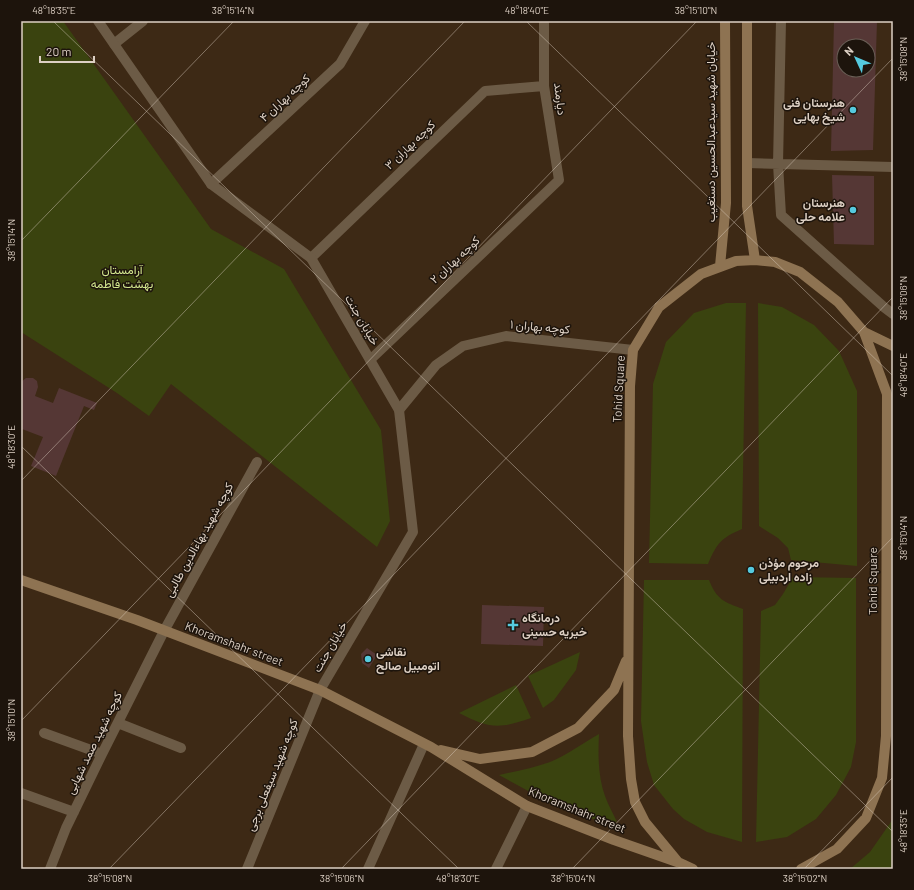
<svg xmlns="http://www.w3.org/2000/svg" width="914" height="890" font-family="Barlow,Vazirmatn,sans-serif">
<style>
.green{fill:#3a430f}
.building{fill:#553735;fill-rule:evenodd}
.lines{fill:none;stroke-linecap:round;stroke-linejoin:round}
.minor{stroke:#6c5b46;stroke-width:10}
.tertiary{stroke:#6c5b46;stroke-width:10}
.secondary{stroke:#8e7352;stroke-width:10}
.ticks{fill:none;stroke:#ddd0c4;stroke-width:1;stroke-opacity:0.45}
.poi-dot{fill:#55cadf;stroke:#1d140c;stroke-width:1.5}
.labels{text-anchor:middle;stroke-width:3;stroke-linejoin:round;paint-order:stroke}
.street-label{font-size:12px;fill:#ddd0c4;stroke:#1d140c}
.poi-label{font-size:12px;font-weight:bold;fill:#ddd0c4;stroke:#1d140c;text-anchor:start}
.park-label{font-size:12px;fill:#d4e88f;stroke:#1d140c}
.neatline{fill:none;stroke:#ddd0c4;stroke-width:1.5}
.ticks-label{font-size:10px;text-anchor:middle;fill:#ddd0c4}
</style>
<rect width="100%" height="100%" fill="#3d2915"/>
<path class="green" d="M21 21H63L211 229 284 269 381 430 390 521 377 547 171 384 149 416 117 393 21 332Z
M726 303H746L742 529C721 538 717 543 708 564L649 563 653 384 666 342 694 313Z
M758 303 782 307 814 325 839 351 857 391V566L791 560 788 548 778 538 759 526Z
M793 577 856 578V742L851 767 836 795 816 819 787 837 756 842 761 611 775 605 783 594Z
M644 580H709C717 600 724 602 743 609L742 842 707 832 684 819 673 809 654 785 647 762 641 721Z
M580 652 576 670 554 700 543 708 528 676Z
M516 685 531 718C499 729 490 729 459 713Z
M599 734C598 754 598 777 605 796 608 805 613 813 617 822L593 819 554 805 499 775C516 771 534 768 550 762 567 755 583 743 599 734Z
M893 819V869H850L870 852Z"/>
<path class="building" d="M834 21H877L873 150 831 151ZM844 46H868V70H844Z
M832 175 874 176V245L834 244Z
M26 378H33L37 381 38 387 35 396 53 403 59 388 97 403 94 410 84 406 56 476 31 466 43 437 22 429 21 432V382Z
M482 605 544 607 543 646 481 644Z
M367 648 377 655 369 668 362 663 361 654Z"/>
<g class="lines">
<path class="minor" d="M781 21 778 164 781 215 885 308 893 314
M114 44 143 21
M747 163 893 167
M211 184 340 64 365 21
M311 258 485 91 544 86
M370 360 559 180 544 86V21
M399 410 436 365 463 346 506 336 633 350
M118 723 181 748
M44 733 102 754
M21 793 74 812
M50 869 66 828 102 754 164 631 257 462
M247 869 320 690
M368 869 424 744
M496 869 527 806"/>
<path class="tertiary" d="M98 21 211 184 311 258 399 410 413 532 320 690"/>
<path class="secondary" d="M747 21V206L755 260
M720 266 726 203 725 21
M864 332 893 346
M21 580 137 620 320 690 431 747 527 806 614 840 677 862
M441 750 480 759 532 752 578 728 614 690 626 661
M693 869 678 862 645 822 635 802 631 779 628 736 630 386 633 350 659 307 701 274 736 261 755 260 775 262 800 272 838 302 864 332 887 394 886 736 882 778 866 818 837 849 801 869"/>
</g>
<path class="ticks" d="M53 21 893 832M526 21 893 376M21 241 234 21M21 446 459 869M21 481 465 21M21 721 697 21M109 869 893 58M341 869 893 297M572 869 893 537M804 869 893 777"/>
<g class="poi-dot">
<circle cx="853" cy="110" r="4"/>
<circle cx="853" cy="210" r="4"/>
<circle cx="751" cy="570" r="4"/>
<path d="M511 619h4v4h4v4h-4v4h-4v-4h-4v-4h4z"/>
<circle cx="368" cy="659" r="4"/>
</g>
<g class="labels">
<g class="street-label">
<text transform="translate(285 98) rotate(-43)" y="4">کوچه بهاران ۴</text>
<text transform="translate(560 99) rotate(83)" y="4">دیارمند</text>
<text transform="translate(711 132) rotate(-90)" y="4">خیابان شهید سیدعبدالحسین دستغیب</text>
<text transform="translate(410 145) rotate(-44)" y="4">کوچه بهاران ۳</text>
<text transform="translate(455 260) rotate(-43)" y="4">کوچه بهاران ۲</text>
<text transform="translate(362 320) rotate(60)" y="4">خیابان جنت</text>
<text transform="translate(540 327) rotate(5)" y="4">کوچه بهاران ۱</text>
<text transform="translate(619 389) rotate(-87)" y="4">Tohid Square</text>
<text transform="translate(199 540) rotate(-61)" y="4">کوچه شهید بهاءالدین طالبی</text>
<text transform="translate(873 581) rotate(-90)" y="4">Tohid Square</text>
<text transform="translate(234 644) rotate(21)" y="4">Khoramshahr street</text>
<text transform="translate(330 647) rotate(-60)" y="4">خیابان جنت</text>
<text transform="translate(94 743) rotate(-64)" y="4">کوچه شهید صمد شهابی</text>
<text transform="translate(272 775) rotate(-68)" y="4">کوچه شهید سیفعلی برجی</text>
<text transform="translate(577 810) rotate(22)" y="4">Khoramshahr street</text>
</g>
<g class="poi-label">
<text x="845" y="107" text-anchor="end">هنرستان فنی<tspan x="845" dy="14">شیخ بهایی</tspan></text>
<text x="845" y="207" text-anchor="end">هنرستان<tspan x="845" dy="14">علامه حلی</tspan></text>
<text x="759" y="567">مرحوم مؤذن<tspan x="759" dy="14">زاده اردبیلی</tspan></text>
<text x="522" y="622">درمانگاه<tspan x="522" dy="14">خیریه حسینی</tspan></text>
<text x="376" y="656">نقاشی<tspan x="376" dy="14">اتومبیل صالح</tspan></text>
</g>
<g class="park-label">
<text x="122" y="274">آرامستان<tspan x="122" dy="14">بهشت فاطمه</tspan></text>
</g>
</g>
<rect width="914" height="890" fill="none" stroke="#1d140c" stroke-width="44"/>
<g transform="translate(856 58) rotate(314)"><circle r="19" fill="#1d140c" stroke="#6a5f56"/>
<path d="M0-3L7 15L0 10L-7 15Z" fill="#55cadf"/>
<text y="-6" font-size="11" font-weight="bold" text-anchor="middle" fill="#ddd0c4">N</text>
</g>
<path d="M40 56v6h54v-6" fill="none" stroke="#ddd0c4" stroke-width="2"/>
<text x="46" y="56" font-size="12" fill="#ddd0c4" stroke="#1d140c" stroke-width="3" paint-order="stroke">20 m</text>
<rect x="22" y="22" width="870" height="846" class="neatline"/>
<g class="ticks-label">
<text x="54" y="14">48°18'35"E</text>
<text x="233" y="14">38°15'14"N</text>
<text x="527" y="14">48°18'40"E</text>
<text x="696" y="14">38°15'10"N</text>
<text transform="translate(903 59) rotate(-90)" y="4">38°15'08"N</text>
<text transform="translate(11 240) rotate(-90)" y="4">38°15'14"N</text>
<text transform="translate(903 298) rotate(-90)" y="4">38°15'06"N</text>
<text transform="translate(903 375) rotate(-90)" y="4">48°18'40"E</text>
<text transform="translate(11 447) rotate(-90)" y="4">48°18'30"E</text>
<text transform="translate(903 538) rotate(-90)" y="4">38°15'04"N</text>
<text transform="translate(11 720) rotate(-90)" y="4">38°15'10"N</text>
<text transform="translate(903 831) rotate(-90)" y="4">48°18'35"E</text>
<text x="110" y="882">38°15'08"N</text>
<text x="342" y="882">38°15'06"N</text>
<text x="458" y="882">48°18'30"E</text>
<text x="573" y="882">38°15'04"N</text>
<text x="805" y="882">38°15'02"N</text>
</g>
</svg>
